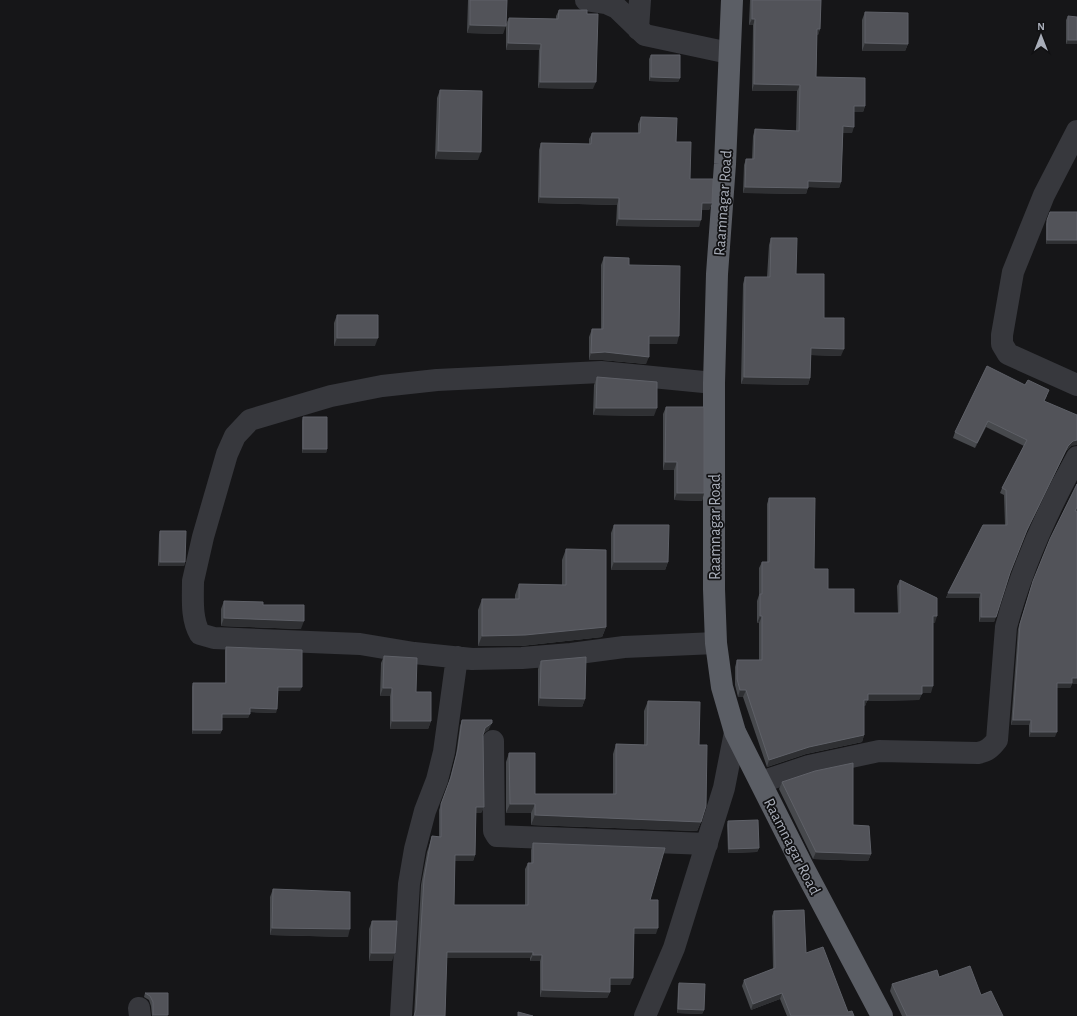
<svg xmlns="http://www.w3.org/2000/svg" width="1077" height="1016" font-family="'Alegreya Sans',sans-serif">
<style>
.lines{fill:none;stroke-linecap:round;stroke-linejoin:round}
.minor{stroke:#37383d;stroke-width:22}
.trunk{stroke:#5b5e65;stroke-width:22}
.wall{fill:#47494d}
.shaded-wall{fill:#2f3033}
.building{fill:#525359;stroke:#5f6168}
.labels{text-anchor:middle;stroke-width:3.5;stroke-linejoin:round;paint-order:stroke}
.street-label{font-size:16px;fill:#a8adb8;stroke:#111113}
</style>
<rect width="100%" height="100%" fill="#161618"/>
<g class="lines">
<path class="minor" d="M586 0 606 3 617 8 645 35 729 53
M638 29 640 0
M1077 131 1044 195 1013 272 1002 335V344L1008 354 1077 385
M714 383 601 372 437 380 382 386 331 396 250 420 235 436 227 454 203 537 193 581C193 598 191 619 200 634L214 638 360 644 414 653 472 659 522 658 571 654 624 647 716 643
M493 741 494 831 497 836 707 844
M761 782 809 766 879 751 978 753C987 751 991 748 997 740L1006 627C1022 567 1047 511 1077 457
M139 1008 140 1016
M401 1016 409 884 415 849 425 811 437 780 444 752 457 657
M645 1016 674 948 724 788 735 732"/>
<path class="trunk" d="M732 0 725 164 717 274 714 383V589L716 643 722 687 735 732 802 865 882 1016"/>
</g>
<path class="wall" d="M468 0H507L503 34 467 33Z
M750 0H821L820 29 818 35H817L816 77 865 106 863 112H854L852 133H843L841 182 839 188 808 187 806 194 743 193 744 165 746 159H752L753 136 755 129 796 131 797 91H752L753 25H749Z
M559 10 587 14 593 89 538 88 539 50H506V24L509 18 556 19V16Z
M865 12 908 44 905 51H862V20Z
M1068 16 1077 44H1066V20Z
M651 55 680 78 678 82 649 81V59Z
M440 90 478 160 435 159 437 98Z
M641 117 676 142 690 179 712 203 709 210H701L699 227 616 226 617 205 538 203 539 150 541 143 589 144V139L592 133H638V124Z
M1050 212 1077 244H1046V224Z
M771 238 796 274 824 318 841 356 811 355 810 378 808 385 741 384 743 284 745 277H767L769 245Z
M604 257 629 265 677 344H649L646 364 602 360H589V337L592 329H601V265Z
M337 315 375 346H334V323Z
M597 377 654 416 593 415 594 385Z
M1047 396 1044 401 1071 446 1066 451 1025 535 1009 575 994 622H979V598H946L948 593 1005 525 1004 495 1000 493 1002 488 1024 446 986 427 975 448 953 438 955 432Z
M666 407 704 493 702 501 674 500V470H663V414Z
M303 417 327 449 326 453H302V421Z
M1077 484V509L1076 511 1077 684H1072L1070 688H1057L1055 737H1029V725H1011L1018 629 1031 587Z
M769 498 828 589 854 613H898L897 586 900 580 935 623H933L931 693H922L919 700 867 701 865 706H864V735L862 742 806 754 767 767 743 697H738L735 685V667L737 660H759V623H757V601L759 595V568L762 562H767V504Z
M614 525 668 562 665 570H611V533Z
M160 531 185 562 184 566H158L159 535Z
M566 549 606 627 602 637 521 646H478V610L482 599H515V595L519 584 562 585V560Z
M224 601 301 629 221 626V609Z
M226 647 300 691H278L276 713 250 712 248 718H222V730L220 734H192V687L193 683H225V651Z
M384 656 416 692 431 721 428 729H390V696H380L381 663Z
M541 661 585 699 582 707 538 706V669Z
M648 701 699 745 701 822 697 831 531 825V813H506V762L509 753 535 794H613V754L616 744 644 745V711Z
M462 720 489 729 483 734 484 807 481 813H476L475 855 473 861H455L454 905H525V869L528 863H531V850L533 843 650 900 656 934H634L630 985H610V992L607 998 540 997V961H530V958H446L445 1016H414L421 885 427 852 430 843 432 836 439 837V810L449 782 456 755 460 726Z
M782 782 853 825 871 854 868 861 813 859 779 789Z
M728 821 759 848 757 852 728 853 727 825Z
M273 889 348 937 270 935V897Z
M774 911 806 953 848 1012 854 1016H787L780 999 751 1010 742 986 744 980 773 969 772 916Z
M372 921 392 961H369V929Z
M939 977 981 995 1003 1016H902L890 991 892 984Z
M679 983 704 1010 702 1014 677 1013 678 987Z
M145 993H168L167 1016H152L151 1006 149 1000 144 997Z"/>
<path class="shaded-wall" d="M752 19H755L753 25H749Z
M470 25 506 26 503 34 467 33Z
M817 29H820L818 35H814Z
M1068 40H1077V44H1066Z
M508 43 541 44 539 50H506Z
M865 43 908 44 905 51H862Z
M651 77 680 78 678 82 649 81Z
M540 82H596L593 89 538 88Z
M754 84 800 85 797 91H752Z
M854 106H865L863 112H852Z
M843 126 854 127 852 133H841Z
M438 151 481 152 478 160 435 159Z
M808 181 841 182 839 188 806 187Z
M745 187 808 188 806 194 743 193Z
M540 197 619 198 617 205 538 203Z
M702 203H712L709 210H699Z
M619 219 701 220 699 227 616 226Z
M1047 240H1077V244H1046Z
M649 336H679L677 344H646Z
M337 338H378L375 346H334Z
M811 348 844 349 841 356 808 355Z
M605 352 649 357 646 364 602 360H589L591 353Z
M744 377 810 378 808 385 741 384Z
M596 408H657L654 416 593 415Z
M988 421 986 427 975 448 977 443Z
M1077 440V445L1071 446 1066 451 1025 535 1027 530 1068 446 1073 441Z
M303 449H327L326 453H302Z
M665 462H677L674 470H663Z
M677 493H704L702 501 674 500Z
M160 562H185L184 566H158Z
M614 562H668L665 570H611Z
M948 593H981L979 598H946Z
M760 616H762L759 623H757Z
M933 616H937L935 623H931Z
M981 617H996L994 622H979Z
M224 618 304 621 301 629 221 626Z
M606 627 602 637 521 646H478L482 636Z
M1072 678H1077V684H1072L1070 688H1055L1057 683Z
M922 686H933L931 693H919Z
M278 687H302L300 691H276Z
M383 688H392L390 696H380Z
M740 690H746L743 697H738Z
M868 694H922L919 700 867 701 865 706H862L864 700Z
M540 698 585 699 582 707 538 706Z
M250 708 277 709 276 713 248 712Z
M222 714H250L248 718H220Z
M1013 720H1031L1029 725H1011Z
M392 721H431L428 729H390Z
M492 723 489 729 482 735 485 728Z
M193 730H222L220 734H192Z
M1031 732H1057L1055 737H1029Z
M864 735 862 742 806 754 767 767 769 760 809 747Z
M510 804H535L531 813H506Z
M476 807H484L481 813H474Z
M535 815 701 822 697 831 531 825Z
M759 848 757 852 728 853 729 849Z
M816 852 871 854 868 861 813 859Z
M455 855H475L473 861H453Z
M272 928 350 929 348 937 270 935Z
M634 928H658L656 934H631Z
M447 952H533L530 958H444Z
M371 953H395L392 961H369Z
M533 955H542L540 961H530Z
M610 978H633L630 985H608Z
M542 990 610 992 607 998 540 997Z
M782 993 780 999 751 1010 753 1004Z
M678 1009 704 1010 702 1014 677 1013Z
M153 1015H168L167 1016H153Z"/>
<path class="building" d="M470 0H507L506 26 470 25Z
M752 0H821L820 29H817L816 77 865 78V106H854V127L843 126 841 182 808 181V188L745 187 746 159H754L755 129 799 131 800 85 754 84 755 19H752Z
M559 10H587V14H598L596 82H540L541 44 508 43 509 18 558 19Z
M865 12 908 13V44L865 43Z
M1068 16 1077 17V40H1068Z
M651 55H680V78L651 77Z
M440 90 482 91 481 152 438 151Z
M641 117 677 118 676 142H691L690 179H713L712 203H702L701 220 619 219V198L540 197 541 143 591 144 592 133H640Z
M1050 212H1077V240H1047V220Z
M771 238H797L796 274H824V318H844V349L811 348 810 378 744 377 745 277H770Z
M604 257 629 258V265L680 266 679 336H649V357L605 352 591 353 592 329H603Z
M337 315H378V338H337Z
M987 366 1025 385 1028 380 1049 390 1044 401 1077 415V440L1073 441 1068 446 1027 530 1010 573 996 617H981V593H948L983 525H1007L1006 490 1002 488 1027 440 988 421 977 443 955 432Z
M597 377 657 382V408H596Z
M666 407H704V493H677V462H665Z
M303 417H327V449H303Z
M1077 484V507L1075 511H1077V678H1072V683H1057V732H1031V720H1013L1020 624 1033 581 1050 539Z
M769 498H815L814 569H828V589H854V613H900V580L937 598V616H933V686H922V694H868V700H864V735L809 747 769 760 746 690H740L737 679V660H762V616H760V594H762V562H769Z
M614 525H669L668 562H614Z
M160 531H186L185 562H160Z
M566 549 606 550V627L525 635 482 636V599H519V584L566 585Z
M224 601 263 602V605H304V621L224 618Z
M226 647 302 650V687H278L277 709 250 708V714H222V730H193V683H226Z
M384 656 417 658 416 692H431V721H392V688H383Z
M586 657 585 699 540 698 541 661Z
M648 701 700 702 699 745H707L706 806 701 822 535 815V804H510L509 753H535V794H616V744L647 745Z
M462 720H492V723L485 728 483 735 484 807H476L475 855H455L454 905H528V863H533V843L665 848 650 900H658V928H634L633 978H610V992L542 990V955H533V952H447L445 1016H414L416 1010 424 879 430 845 432 836 441 837V804L451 777 458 749Z
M853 763V825L869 826 871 854 816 852 782 782 815 771Z
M758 820 759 848 729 849 728 821Z
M273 889 350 892V929L272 928Z
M804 910 806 953 823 947 848 1012 852 1011 854 1016H791L782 993 753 1004 744 980 775 968 774 911Z
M372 921H397L395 953H371Z
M970 966 981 995 991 991 1003 1016H907L892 984 937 970 939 977Z
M679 983 705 984 704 1010 678 1009Z
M145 993H168V1015H153V1002L150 996Z
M518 1012 533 1016H518Z"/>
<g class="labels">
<g class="street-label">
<text transform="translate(722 203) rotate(-86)" y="6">Raamnagar Road</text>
<text transform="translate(714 527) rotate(-90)" y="6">Raamnagar Road</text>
<text transform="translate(793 846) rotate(63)" y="6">Raamnagar Road</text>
</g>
</g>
<g transform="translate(1041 36)" stroke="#111113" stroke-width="3" paint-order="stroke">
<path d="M0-3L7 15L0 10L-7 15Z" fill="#a8adb8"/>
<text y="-6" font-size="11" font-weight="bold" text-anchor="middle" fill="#a8adb8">N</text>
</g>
</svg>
